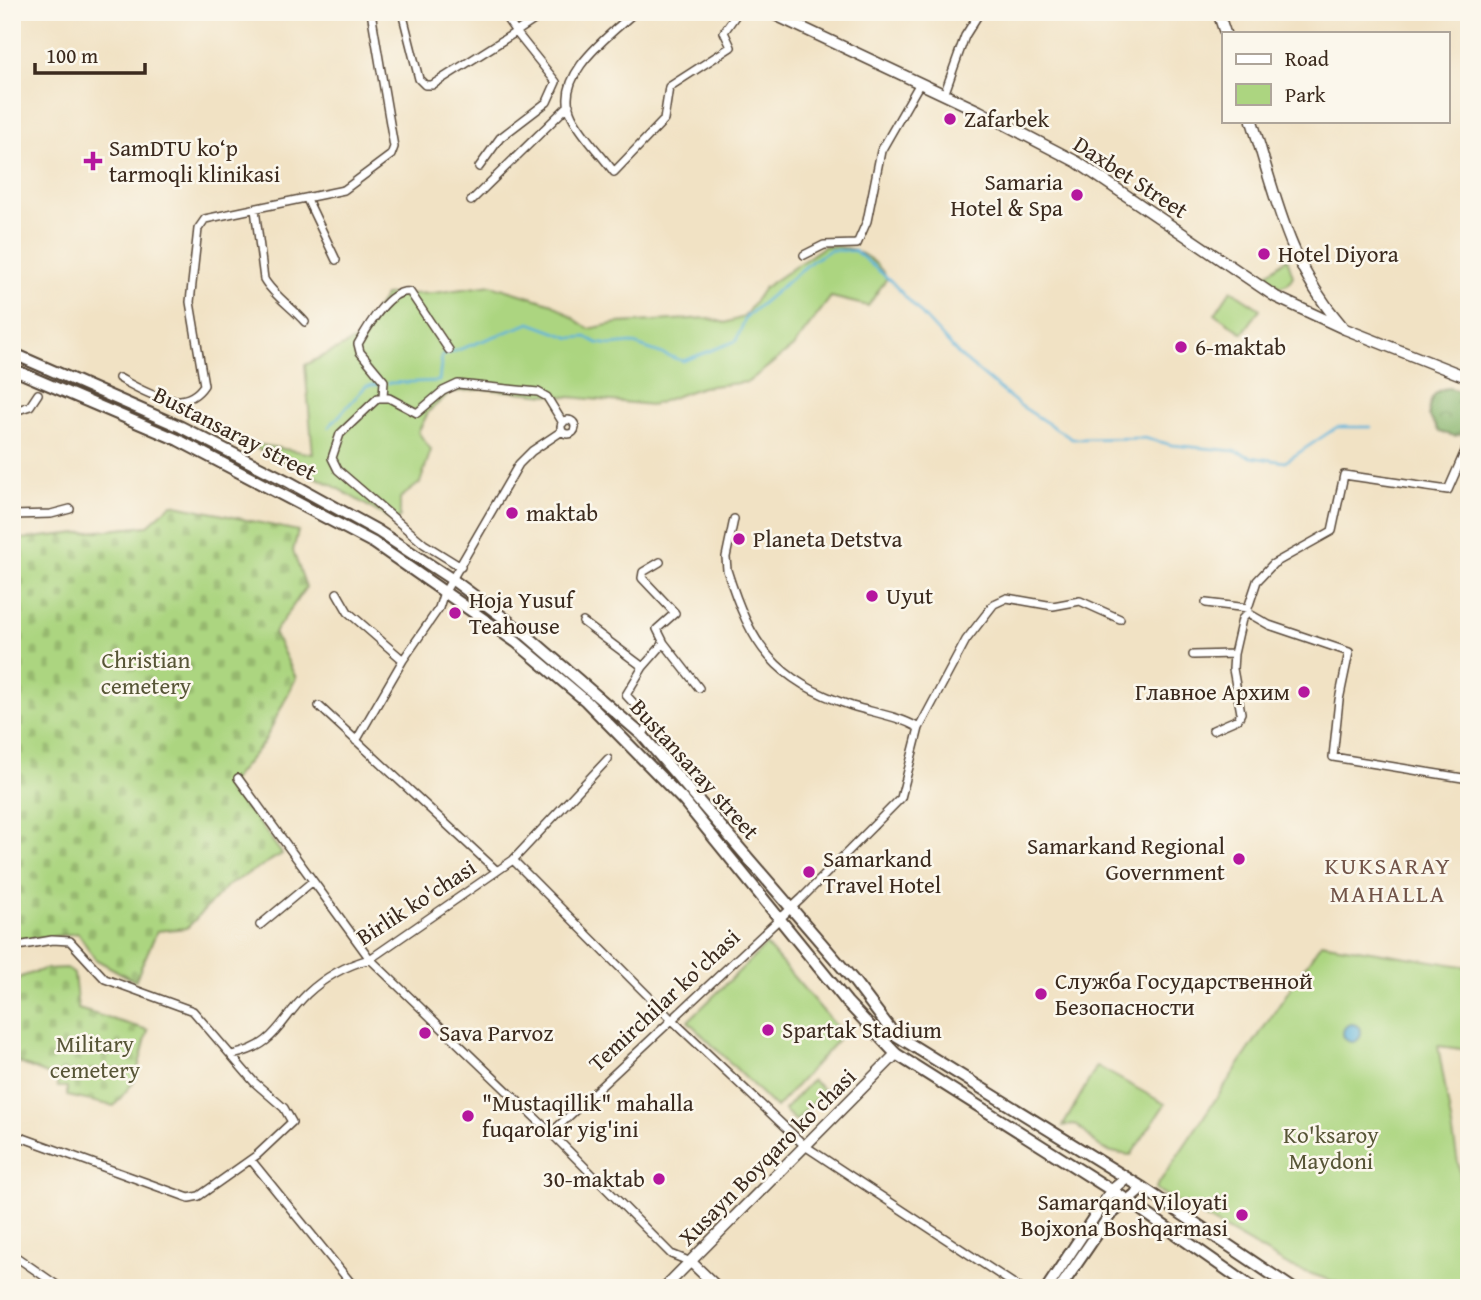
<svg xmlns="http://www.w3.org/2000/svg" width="1481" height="1300" font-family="'Gentium Book Plus',serif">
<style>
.green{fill:#acd580;stroke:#74804f;stroke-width:2}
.forest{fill:url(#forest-crowns);stroke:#627046;stroke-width:2}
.cemetery{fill:url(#cemetery-stones);stroke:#74804f;stroke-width:2}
.water{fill:url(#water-ripples);stroke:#4c6e7c;stroke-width:2}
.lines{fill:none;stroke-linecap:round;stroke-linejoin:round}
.stream{stroke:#5eb3da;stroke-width:2.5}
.minor-casing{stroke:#564637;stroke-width:10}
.secondary-casing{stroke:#564637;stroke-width:13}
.primary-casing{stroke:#564637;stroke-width:14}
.minor{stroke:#fff;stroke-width:7}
.secondary{stroke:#fff;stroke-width:10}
.primary{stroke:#fff;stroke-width:10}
.poi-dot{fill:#b5179e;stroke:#fbf7ec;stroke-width:2.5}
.labels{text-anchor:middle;stroke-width:5;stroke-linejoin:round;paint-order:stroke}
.poi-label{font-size:23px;fill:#3b2a1e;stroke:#fbf7ec;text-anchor:start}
.street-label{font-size:23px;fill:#3b2a1e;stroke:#fbf7ec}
.park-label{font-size:23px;fill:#575536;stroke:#fbf7ec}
.neighbourhood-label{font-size:24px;letter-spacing:2px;fill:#725448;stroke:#fbf7ec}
</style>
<defs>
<pattern id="forest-crowns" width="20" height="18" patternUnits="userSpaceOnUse" patternTransform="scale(1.75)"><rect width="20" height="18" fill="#89b66e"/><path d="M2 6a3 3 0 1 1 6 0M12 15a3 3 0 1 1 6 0" fill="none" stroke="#71945a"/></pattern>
<pattern id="cemetery-stones" width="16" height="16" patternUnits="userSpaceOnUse" patternTransform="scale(1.75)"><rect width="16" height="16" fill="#acd580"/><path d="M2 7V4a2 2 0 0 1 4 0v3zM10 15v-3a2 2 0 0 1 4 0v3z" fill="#95b76e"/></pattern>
<pattern id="water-ripples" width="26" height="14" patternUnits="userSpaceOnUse" patternTransform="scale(1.75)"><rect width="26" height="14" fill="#5eb3da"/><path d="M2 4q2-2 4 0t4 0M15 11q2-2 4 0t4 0" fill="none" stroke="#4f92b0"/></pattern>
</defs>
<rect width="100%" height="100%" fill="#fbf7ec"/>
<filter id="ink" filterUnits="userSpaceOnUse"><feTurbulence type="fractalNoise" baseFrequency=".0143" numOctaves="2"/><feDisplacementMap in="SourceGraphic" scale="14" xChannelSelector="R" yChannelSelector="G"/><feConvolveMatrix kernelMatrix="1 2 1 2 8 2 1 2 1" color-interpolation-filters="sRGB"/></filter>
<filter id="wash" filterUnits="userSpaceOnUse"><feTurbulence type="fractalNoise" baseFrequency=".00686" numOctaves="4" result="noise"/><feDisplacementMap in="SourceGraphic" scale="28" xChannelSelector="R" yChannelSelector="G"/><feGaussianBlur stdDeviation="1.57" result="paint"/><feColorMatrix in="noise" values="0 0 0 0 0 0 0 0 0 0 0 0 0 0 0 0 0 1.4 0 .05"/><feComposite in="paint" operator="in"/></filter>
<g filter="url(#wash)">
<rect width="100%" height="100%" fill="#f1e2c4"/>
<path class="green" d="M825 246C850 246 873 255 887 278L868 306 831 297 793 347 748 382 702 387 652 405 486 389 451 392 429 411 418 432 431 450 420 483 400 498V517L395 522 330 484 244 442 313 454 305 365 358 339 385 295 434 293 491 285 553 304 589 329 617 323 708 318 725 323 744 317 764 288Z
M1287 258 1293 276 1288 284 1279 287 1266 275Z
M1231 290 1260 309 1243 333 1215 314Z
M1321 943 1469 967V1050L1438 1046 1469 1226V1288H1353L1291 1267 1155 1189Z
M766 945 843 1034 776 1108 688 1021Z
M1097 1066 1165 1104 1131 1155C1091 1151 1102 1143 1074 1124L1063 1126Z
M812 1080 824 1090 796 1121 784 1110Z"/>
<path class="forest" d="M1449 388 1469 394V431L1455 436 1439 432 1429 416C1428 401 1434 389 1449 388Z"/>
<path class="cemetery" d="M172 504 298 531 293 551 306 587 274 633 296 678 264 742 230 783 282 854 227 886 187 928 157 931 135 981 95 959 78 933 26 940 12 936V867L17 862 12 855V540L147 526Z
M66 968 74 974 78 1009 148 1030 135 1080 114 1106 67 1096V1087H58L55 1077 12 1060V991L20 977 45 969Z"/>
<path class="water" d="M1343 1033a9 9 0 1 1 18 0a9 9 0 1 1-18 0Z"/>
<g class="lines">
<path class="stream" d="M389 383 439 381 442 356 530 323 571 338 586 337 597 343 611 345 631 343 683 361 736 341 746 317 812 261 830 250 855 251 891 281 960 356 1018 404 1072 439 1144 438 1172 445 1235 451 1251 457 1285 462 1337 427H1371
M329 427 366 386 381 384"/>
</g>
</g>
<g filter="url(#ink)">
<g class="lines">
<defs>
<path id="minor" d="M233 12 249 16
M402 12 419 79 425 85H432L516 32 556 82 547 102 500 138 479 167
M502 12 516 32 546 12
M635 12C610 35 552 76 572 116 582 136 601 154 614 172L664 120 669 87 731 47 724 32 738 12
M944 95 965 36 980 12
M307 199 336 260
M471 201 569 105
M255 209 264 279C273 295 292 307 305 322
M804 255 824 245 857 244 867 221 881 151 920 83
M119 378C143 391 183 417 204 385L190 302 198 229 205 219 344 190 391 155 394 147 371 12
M383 397 384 381 360 352 358 344C367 328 389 288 410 292L449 350
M12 412 30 406 38 394
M561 427a7 7 0 1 1 14 0a7 7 0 1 1-14 0Z
M1469 442 1448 490 1344 475 1332 531 1273 564 1257 581 1248 608V613L1269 625 1349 652 1339 700 1333 757 1469 779
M12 515 51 514 70 509
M734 519 726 557 727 570C751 646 774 680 852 706 875 713 898 716 919 728
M461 567 424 544 338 470 332 458 340 434 378 398H389L417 413 443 391 458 384 538 392 547 397 563 423
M337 593 348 612 403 660
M1206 603 1248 608
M583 622 643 667
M664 643 699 688
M1193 655 1234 654 1242 619 1248 613
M319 706 497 871
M1213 730 1238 719 1241 713 1233 669 1234 654
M642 735 651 722 626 695 643 667 664 643 657 629 675 613 642 578 643 572 660 562
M356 741 403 660 439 608 443 595 519 464 532 451 562 431
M238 778 370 959 551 1133 671 1254 691 1262
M513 860 671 1019 805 1146 1020 1288
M260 925 313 881
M12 947 52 940 70 941 105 979 193 1011 254 1082 284 1108 292 1122 257 1155 199 1196 189 1198 12 1134
M232 1055C278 1045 278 1022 307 994 325 977 347 965 370 959L513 860 608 759
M551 1133 802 898 901 798 919 728 966 640 994 604 1007 598 1053 606 1080 601 1120 619
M251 1160 355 1288
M12 1254 61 1288"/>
<path id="secondary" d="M769 12 979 111 1077 162 1276 297 1345 329 1469 378
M1218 12 1225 33
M1252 121C1276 197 1288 264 1342 326
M691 1262 718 1288
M664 1288 896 1054"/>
<path id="primary" d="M12 353 181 427 289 482 378 531 453 580 524 633 642 735 854 981 894 1034 1143 1188 1292 1288
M12 369 178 440 374 543 516 642 586 701 684 801 847 1002 896 1054 1127 1200 1253 1288
M1047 1288 1112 1190 1127 1178
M1060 1288 1110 1215 1143 1188"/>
</defs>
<use href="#minor" class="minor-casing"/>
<use href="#secondary" class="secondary-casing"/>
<use href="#primary" class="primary-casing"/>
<use href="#minor" class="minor"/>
<use href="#secondary" class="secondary"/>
<use href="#primary" class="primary"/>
</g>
</g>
<g class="poi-dot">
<circle cx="950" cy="119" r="7"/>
<path d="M89.5 150.5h7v7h7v7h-7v7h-7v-7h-7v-7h7z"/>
<circle cx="1077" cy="195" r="7"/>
<circle cx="1264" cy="254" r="7"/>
<circle cx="1181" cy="347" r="7"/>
<circle cx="512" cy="513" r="7"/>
<circle cx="739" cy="539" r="7"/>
<circle cx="872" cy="596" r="7"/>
<circle cx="455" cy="613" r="7"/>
<circle cx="1304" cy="692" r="7"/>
<circle cx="1239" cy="859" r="7"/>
<circle cx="809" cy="872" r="7"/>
<circle cx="1041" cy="994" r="7"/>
<circle cx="768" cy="1030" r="7"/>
<circle cx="425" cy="1033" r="7"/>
<circle cx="468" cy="1116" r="7"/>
<circle cx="659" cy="1179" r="7"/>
<circle cx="1242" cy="1215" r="7"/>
</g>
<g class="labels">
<g class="poi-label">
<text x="964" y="127">Zafarbek</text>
<text x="109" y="156">SamDTU ko‘p<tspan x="109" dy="26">tarmoqli klinikasi</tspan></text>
<text x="1063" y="190" text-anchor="end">Samaria<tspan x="1063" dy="26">Hotel &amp; Spa</tspan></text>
<text x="1278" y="262">Hotel Diyora</text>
<text x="1195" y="355">6-maktab</text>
<text x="526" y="521">maktab</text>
<text x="753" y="547">Planeta Detstva</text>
<text x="886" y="604">Uyut</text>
<text x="469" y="608">Hoja Yusuf<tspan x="469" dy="26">Teahouse</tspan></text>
<text x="1290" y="700" text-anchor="end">Главное Архим</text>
<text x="1225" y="854" text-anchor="end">Samarkand Regional<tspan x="1225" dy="26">Government</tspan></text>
<text x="823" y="867">Samarkand<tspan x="823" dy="26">Travel Hotel</tspan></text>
<text x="1055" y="989">Служба Государственной<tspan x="1055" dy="26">Безопасности</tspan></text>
<text x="782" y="1038">Spartak Stadium</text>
<text x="439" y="1041">Sava Parvoz</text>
<text x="482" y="1111">"Mustaqillik" mahalla<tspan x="482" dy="26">fuqarolar yig'ini</tspan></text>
<text x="645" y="1187" text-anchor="end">30-maktab</text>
<text x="1228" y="1210" text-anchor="end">Samarqand Viloyati<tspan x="1228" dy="26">Bojxona Boshqarmasi</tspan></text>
</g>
<g class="street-label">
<text transform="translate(1131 177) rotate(33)" y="8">Daxbet Street</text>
<text transform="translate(235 433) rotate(27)" y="8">Bustansaray street</text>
<text transform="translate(695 769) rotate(48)" y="8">Bustansaray street</text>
<text transform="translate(416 902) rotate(-33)" y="8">Birlik ko'chasi</text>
<text transform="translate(664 1000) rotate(-43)" y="8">Temirchilar ko'chasi</text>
<text transform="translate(767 1157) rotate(-45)" y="8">Xusayn Boyqaro ko'chasi</text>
</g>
<g class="park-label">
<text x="146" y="668">Christian<tspan x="146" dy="26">cemetery</tspan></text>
<text x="95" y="1052">Military<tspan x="95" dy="26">cemetery</tspan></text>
<text x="1331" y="1143">Ko'ksaroy<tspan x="1331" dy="26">Maydoni</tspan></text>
</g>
<g class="neighbourhood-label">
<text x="1388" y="874">KUKSARAY<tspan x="1388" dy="28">MAHALLA</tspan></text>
</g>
</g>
<rect width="1481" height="1300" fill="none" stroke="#fbf7ec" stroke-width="42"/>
<rect x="1222" y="32" width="228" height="91" fill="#fbf7ec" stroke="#aea59a" stroke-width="2"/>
<rect x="1236" y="54" width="35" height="10" fill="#ffffff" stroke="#aea59a" stroke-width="2"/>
<text x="1285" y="66" font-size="21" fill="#3b2a1e">Road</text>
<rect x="1236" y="84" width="35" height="21" fill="#acd580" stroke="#aea59a" stroke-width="2"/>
<text x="1285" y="102" font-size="21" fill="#3b2a1e">Park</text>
<path d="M35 63v10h110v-10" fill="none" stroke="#3b2a1e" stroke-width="3.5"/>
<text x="46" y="63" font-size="21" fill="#3b2a1e" stroke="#fbf7ec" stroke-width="5" paint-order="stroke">100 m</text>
</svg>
